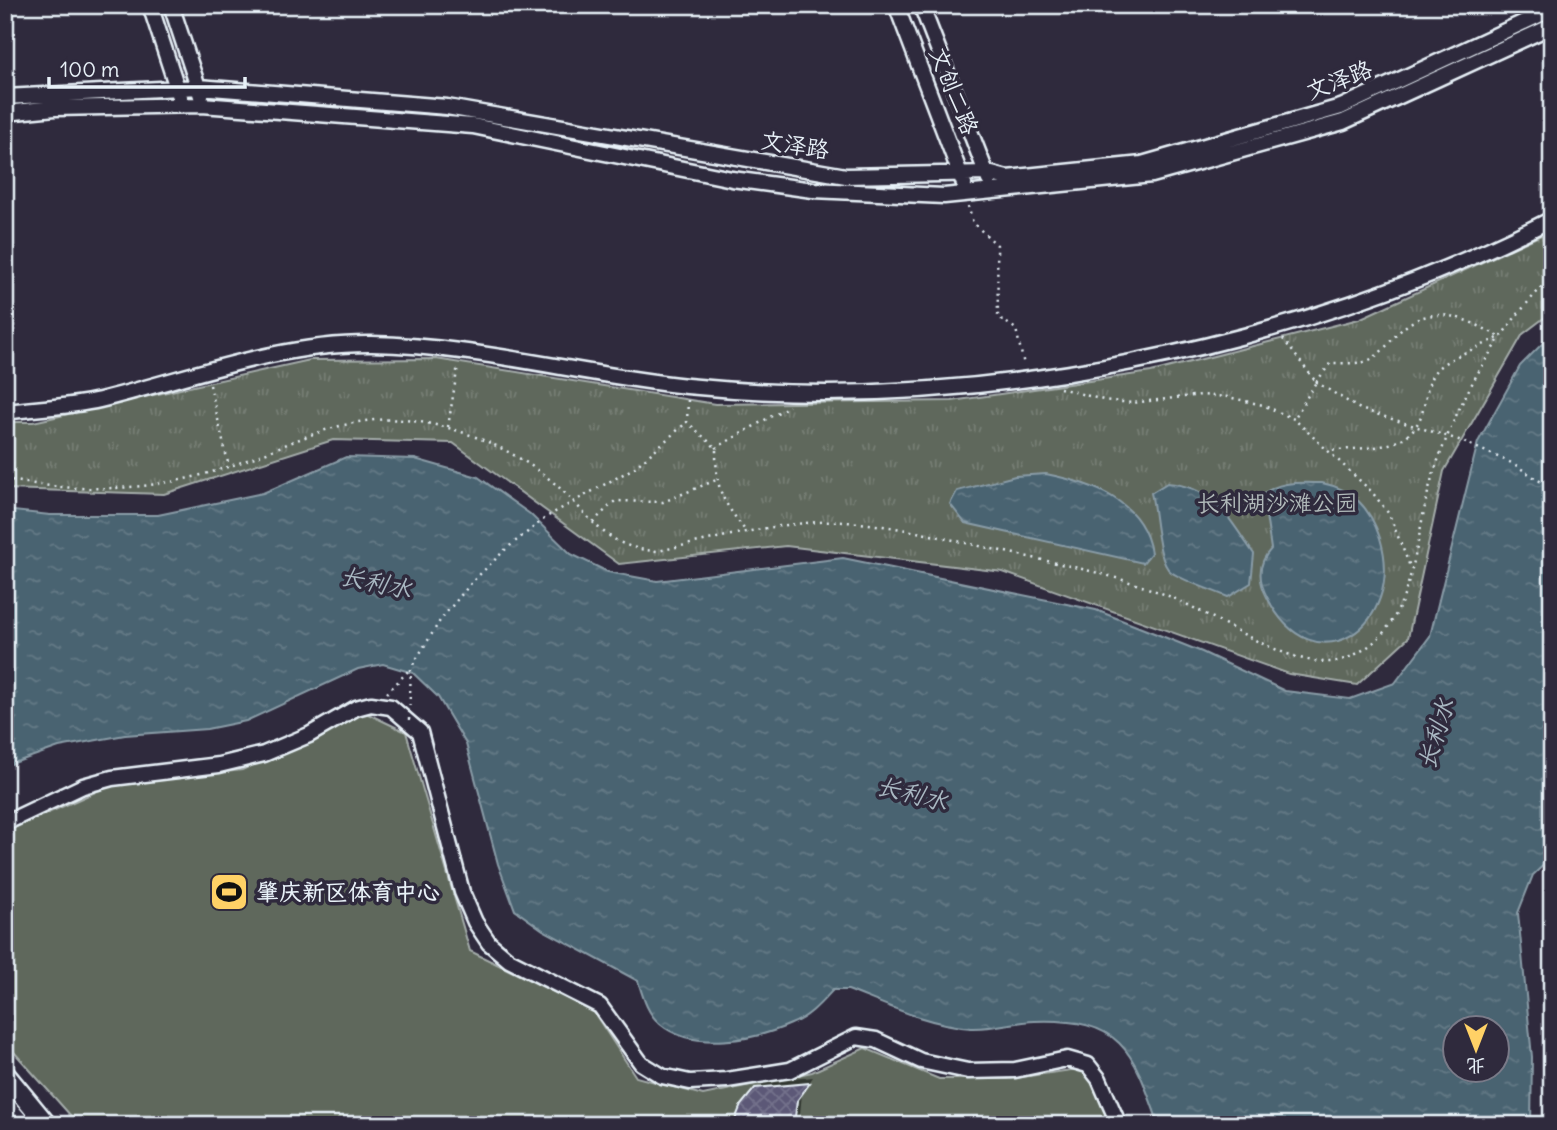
<svg xmlns="http://www.w3.org/2000/svg" width="1557" height="1130" font-family="Delius,'LXGW WenKai TC',sans-serif">
<style>
.grass{fill:#5f685c;stroke:#a4acaa;stroke-width:2}
.park{fill:url(#park-tufts);stroke:#a4acaa;stroke-width:2}
.water{fill:url(#water-ripples);stroke:#899ca7;stroke-width:2;fill-rule:evenodd}
.shadow{fill:#0007}
.building{fill:url(#building-cross-hatch);stroke:#e8f1f8;stroke-width:2}
.lines{fill:none;stroke-linecap:round;stroke-linejoin:round}
.minor-casing{stroke:#e8f1f8;stroke-width:19}
.major-casing{stroke:#e8f1f8;stroke-width:23}
.path{stroke:#e8f1f8;stroke-width:2.5;stroke-dasharray:2 5;stroke-linecap:butt}
.minor{stroke:#2f2a3d;stroke-width:14}
.major{stroke:#2f2a3d;stroke-width:18}
.path-bridge{stroke:#e8f1f8;stroke-width:2.5;stroke-dasharray:2 5;stroke-linecap:butt}
.labels{text-anchor:middle;stroke-width:7;stroke-linejoin:round;paint-order:stroke}
.street-label{font-size:23px;fill:#e8f1f8;stroke:#2f2a3d}
.park-label{font-size:23px;fill:#b1baba;stroke:#2f2a3d}
.poi-label{font-size:23px;font-weight:bold;fill:#e8f1f8;stroke:#2f2a3d;text-anchor:start}
.water-label{font-size:24px;font-style:italic;fill:#a9b8c2;stroke:#2f2a3d}
</style>
<defs>
<pattern id="park-tufts" width="24" height="20" patternUnits="userSpaceOnUse" patternTransform="scale(1.75)"><rect width="24" height="20" fill="#5f685c"/><path d="M3 7l-1-3M5 7V3M7 7l1-3M15 17l-1-3M17 17v-4M19 17l1-3" fill="none" stroke="#767e74"/></pattern>
<pattern id="water-ripples" width="26" height="14" patternUnits="userSpaceOnUse" patternTransform="scale(1.75)"><rect width="26" height="14" fill="#4a6371"/><path d="M2 4q2-2 4 0t4 0M15 11q2-2 4 0t4 0" fill="none" stroke="#647a86"/></pattern>
<pattern id="building-cross-hatch" width="8" height="8" patternUnits="userSpaceOnUse" patternTransform="scale(1.75)"><rect width="8" height="8" fill="#5c5977"/><path d="M0 0l8 8M0 8l8-8" fill="none" stroke="#73718b"/></pattern>
</defs>
<rect width="100%" height="100%" fill="#2f2a3d"/>
<filter id="ink" filterUnits="userSpaceOnUse"><feTurbulence type="fractalNoise" baseFrequency=".0143" numOctaves="2"/><feDisplacementMap in="SourceGraphic" scale="14" xChannelSelector="R" yChannelSelector="G"/><feConvolveMatrix kernelMatrix="1 2 1 2 8 2 1 2 1" color-interpolation-filters="sRGB"/></filter>
<g filter="url(#ink)">
<path class="grass" d="M364 712 406 732 470 951 593 1011 636 1077 703 1095 812 1072 865 1048 939 1079H1008L1085 1068 1111 1125H79L5 1042V832L111 785 242 770Z"/>
<path class="park" d="M1552 230V312L1523 334 1444 471 1408 638 1357 685 1289 674 1003 572 786 546 619 564 453 443 333 440 164 494 5 489V422H33L310 360 436 359 715 404 952 401 1151 372 1359 319Z"/>
<path class="water" d="M1552 334V857L1533 875 1518 913 1532 1057 1531 1125H1159C1133 1051 1123 1018 1035 1021 1013 1022 992 1029 971 1028 926 1024 889 1006 848 990H833C821 1003 809 1017 791 1024 755 1040 693 1052 660 1024 647 1013 643 997 638 981L543 930 515 910 498 864 466 744 438 697 413 673 383 664 358 669 246 721 207 729 125 735 59 747 5 766V510L50 515H158L263 493 346 457 415 459 478 477 530 514 571 554 608 572 657 581 843 558 1096 610 1202 652 1285 691 1350 699 1395 683 1430 636 1478 442 1520 366ZM1456 1028H1498V1070H1456Z
M1046 474C1091 483 1143 500 1151 553L1143 563 965 523 950 504 957 491 1015 476Z
M1167 483C1215 487 1228 518 1254 554L1251 583 1228 597C1210 589 1187 583 1171 572 1157 562 1156 511 1151 493Z
M1322 483C1353 489 1370 508 1380 538 1407 626 1313 690 1267 597 1258 580 1257 564 1271 549L1263 495C1278 480 1302 483 1322 483Z"/>
<path class="shadow" d="M813 1077 802 1093 799 1125H735L763 1082Z"/>
<path class="building" d="M810 1083 797 1101 794 1125H733L741 1105 755 1088Z"/>
<g class="lines">
<defs>
<path id="minor" d="M150 5 180 97
M171 5 201 96
M896 5 964 184
M921 5 989 180
M5 97 199 87 447 107 846 176 988 173 1007 178 1142 164 1341 107 1552 9
M5 113 55 108 202 105 473 126 732 179 813 190 944 196 1152 175 1343 122 1552 26
M5 412C36 408 69 407 100 400 189 378 279 343 372 344 478 346 582 375 687 386 972 415 1298 349 1552 219
M5 823 83 786 112 778 219 765 264 754 309 735 356 708 371 704 391 707 420 732 462 892 475 922 489 943 509 960 600 1006 641 1063 662 1076 690 1082 727 1080 790 1070 856 1037 876 1040 921 1061 968 1071 1015 1070 1067 1059 1088 1065 1099 1079 1119 1125"/>
<path id="major" d="M5 1074 47 1125
M5 1105 22 1125"/>
</defs>
<use href="#minor" class="minor-casing"/>
<use href="#major" class="major-casing"/>
<path class="path" d="M968 206 973 223 997 245 998 317 1016 329 1024 365
M1283 339 1316 382 1294 419
M1316 382 1331 363C1341 363 1354 364 1364 362 1378 358 1387 345 1397 334 1430 300 1465 318 1500 337 1485 345 1447 358 1437 369 1427 380 1427 396 1423 410 1411 454 1366 446 1328 451
M210 385 229 467
M1060 388 1103 400 1132 403 1201 395 1228 397 1263 405 1294 419 1372 492 1389 514 1411 569
M688 400 687 422 716 448C716 492 721 498 747 533
M448 427 458 365
M716 448 789 406
M5 479C73 493 148 492 215 471 282 451 339 411 413 421 461 427 510 448 548 478 589 510 600 549 658 551 711 540 765 525 819 522 875 519 942 538 997 550 1054 563 1112 573 1166 595 1212 613 1279 662 1326 662 1342 663 1362 652 1374 642 1417 606 1416 526 1433 475 1458 400 1495 332 1552 277
M593 522 615 501 663 502 716 480
M387 693 411 668"/>
<use href="#minor" class="minor"/>
<use href="#major" class="major"/>
<path class="path-bridge" d="M1316 382 1360 409 1459 440 1514 464 1552 489
M409 720 411 668 441 619 473 581 507 548 548 516 634 468 687 422"/>
</g>
</g>
<defs>
<symbol id="stadium-square" viewBox="-11 -11 22 22"><rect x="-9" y="-9" width="18" height="18" rx="4" fill="#ffd166" stroke="#2f2a3d"/><path d="M0-5a6.5 5 0 1 0 0 10a6.5 5 0 1 0 0-10ZM-3.5-1.8h7v3.6h-7Z" fill="#111"/></symbol>
</defs>
<g fill-rule="evenodd">
<use href="#stadium-square" x="207" y="870" width="44" height="44"/>
</g>
<g class="labels">
<g class="street-label">
<text transform="translate(1339 80) rotate(-21)" y="8">文泽路</text>
<text transform="translate(954 91) rotate(68)" y="8">文创二路</text>
<text transform="translate(795 145) rotate(9)" y="8">文泽路</text>
</g>
<g class="park-label">
<text x="1277" y="511">长利湖沙滩公园</text>
</g>
<g class="poi-label">
<text x="256" y="900">肇庆新区体育中心</text>
</g>
<g class="water-label">
<text transform="translate(376 583) rotate(12)" y="8">长利水</text>
<text transform="translate(1436 734) rotate(-73)" y="8">长利水</text>
<text transform="translate(912 794) rotate(14)" y="8">长利水</text>
</g>
</g>
<rect width="1557" height="1130" fill="none" stroke="#2f2a3d" stroke-width="28"/>
<rect x="14" y="14" width="1529" height="1102" fill="none" stroke="#e8f1f8" stroke-width="2.5" filter="url(#ink)"/>
<g transform="translate(1476 1049) rotate(180)"><circle r="33" fill="#2f2a3d" stroke="#797a88" stroke-width="2"/>
<path d="M0-5L12 26L0 18L-12 26Z" fill="#ffd166"/>
<text y="-10" font-size="19" font-weight="bold" text-anchor="middle" fill="#e8f1f8">北</text>
</g>
<path d="M49 77v10h196v-10" fill="none" stroke="#e8f1f8" stroke-width="3.5"/>
<text x="60" y="77" font-size="21" fill="#e8f1f8" stroke="#2f2a3d" stroke-width="5" paint-order="stroke">100 m</text>
</svg>
